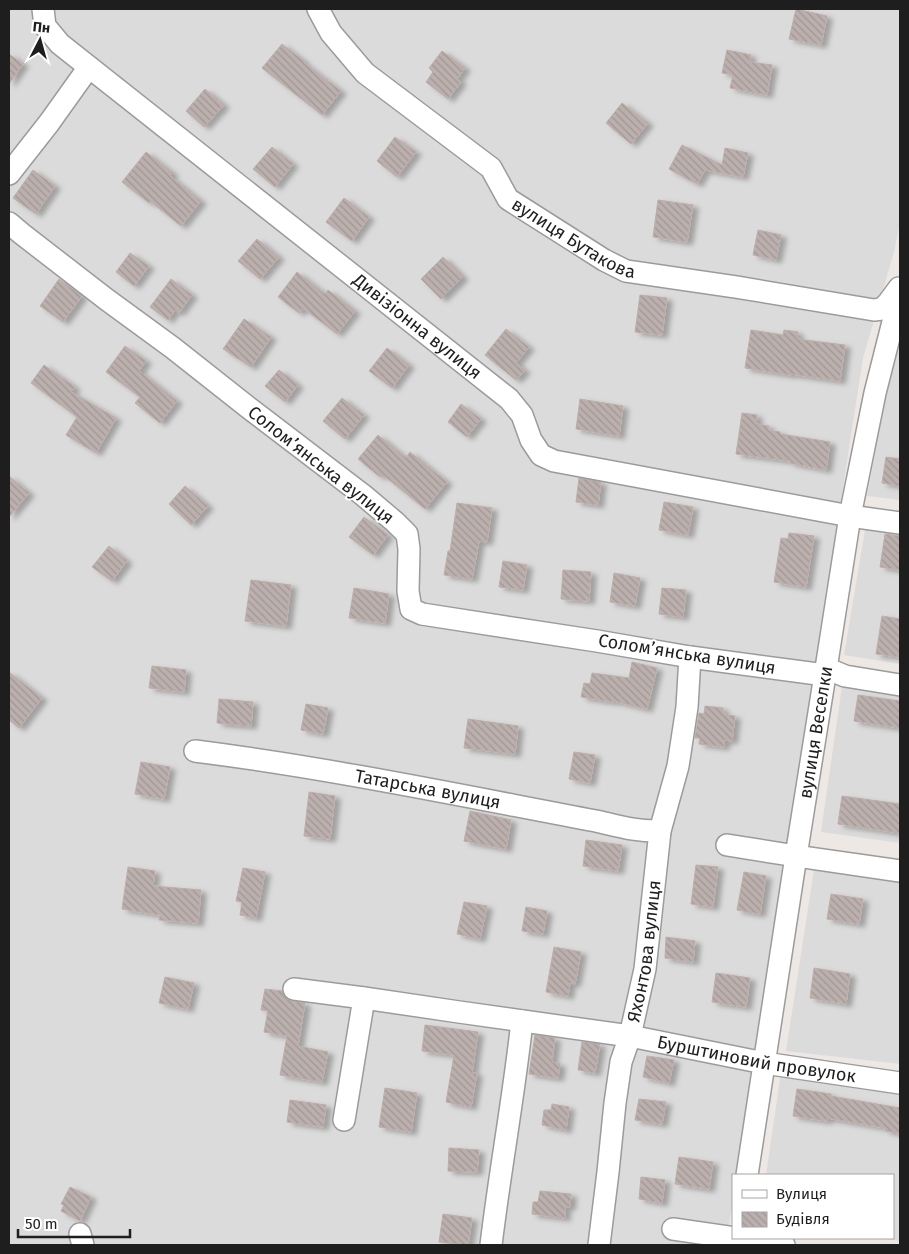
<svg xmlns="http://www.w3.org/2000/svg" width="909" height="1254" font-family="'Fira Sans',sans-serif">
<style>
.residential{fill:#dcdbdb}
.building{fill:url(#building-back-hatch);stroke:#bfaca8;filter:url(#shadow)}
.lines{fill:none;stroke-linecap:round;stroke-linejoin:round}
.minor-casing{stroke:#9b9b9b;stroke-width:24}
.minor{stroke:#fff;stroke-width:21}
.labels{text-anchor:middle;stroke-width:4;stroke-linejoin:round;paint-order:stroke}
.street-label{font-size:18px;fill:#1e1e1e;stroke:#fff}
</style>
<defs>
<pattern id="building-back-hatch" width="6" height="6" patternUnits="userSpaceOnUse" patternTransform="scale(1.25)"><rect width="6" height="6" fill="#bbb0ae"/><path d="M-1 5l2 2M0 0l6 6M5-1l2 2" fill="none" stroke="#a09795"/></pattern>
<filter id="shadow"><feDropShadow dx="5.5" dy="3" stdDeviation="2.5" flood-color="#0004"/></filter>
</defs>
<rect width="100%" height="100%" fill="#eee8e4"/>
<path class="residential" d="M9 9H900V223L894 252 863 358 737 1175H733V1200L726 1245H9Z
M900 339V500L867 496 891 370Z
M867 518 900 523V664L844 655Z
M843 679 900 688V843L821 832Z
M815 863 900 875V1064L786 1051Z
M781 1072 900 1089V1241L877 1238H893V1175H766Z"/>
<path class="building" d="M796 9 827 16 821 45 789 39Z
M282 44 304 61 303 62 341 91 322 115 262 68Z
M727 50 751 55 749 62 772 65 767 95 730 88 733 75 722 73Z
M442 51 465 68 457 79 461 82 448 99 426 82 433 72 429 68Z
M9 54 23 64 9 84Z
M205 89 224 105 204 127 186 111Z
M622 103 648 123 631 144 606 123Z
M395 137 416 152 397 177 377 161Z
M682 145 722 165 725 148 748 153 743 177 705 170 697 184 669 169Z
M272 147 293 164 275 187 253 169Z
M146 152 173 173 170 176 201 201 181 226 150 201 149 203 122 182Z
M33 170 55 186 36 214 13 198Z
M344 198 369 217 352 241 326 222Z
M658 200 693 205 687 242 653 237Z
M758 230 781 235 776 260 753 255Z
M257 239 279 257 260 279 238 261Z
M130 253 149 266 134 286 116 272Z
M443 257 463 277 441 299 421 279Z
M297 272 325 294 328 290 355 311 337 334 303 308 299 313 278 297Z
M59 279 82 296 63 322 40 306Z
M171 279 192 295 179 313 175 310 168 320 150 307Z
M640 295 667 298 662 335 635 332Z
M244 319 271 337 251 367 223 349Z
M506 329 529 347 516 363 525 370 516 380 485 355Z
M751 330 783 335 784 330 798 332 797 339 845 345 840 381 791 374V375L745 368Z
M125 346 146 361 139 371 177 401 160 423 135 403 140 397 106 372Z
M387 348 409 365 392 388 369 371Z
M44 365 75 387 71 392 116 418 96 453 66 435 77 417 31 383Z
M279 370 298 385 285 402 265 386Z
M342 398 364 415 345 439 323 421Z
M580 399 623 406 619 436 576 429Z
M461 404 481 419 467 437 448 422Z
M742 413 757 415 756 424 769 426 768 430 780 432V434L830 442 826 470 790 463 791 461 736 454Z
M378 435 406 458 410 452 447 482 425 509 382 474 380 477 358 459Z
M886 457 900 459V486L882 483Z
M9 476 29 493 9 517Z
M579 478 601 482 598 505 576 502Z
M185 486 208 506 191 525 169 504Z
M664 502 693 507 688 535 659 530Z
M457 503 492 508 487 542 479 541 472 579 444 575 448 551H450Z
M364 517 388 535 373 555 349 537Z
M789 533 814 536 806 587 774 582 781 538 788 539Z
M885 534 900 536V570L880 567Z
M109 546 127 561 112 581 92 567Z
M503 561 527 565 523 590 499 587Z
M563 570 591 572 589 601 561 599Z
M614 573 640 578 635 606 610 602Z
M251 580 291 585 286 626 245 621Z
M354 588 389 594 385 623 349 618Z
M662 588 686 590 683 617 659 614Z
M882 616 900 619V657L876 654Z
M632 662 657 668 647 709 614 701V702L581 697 584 683 590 684 592 673 629 678Z
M152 666 186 670 184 692 149 688Z
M9 672 42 698 19 728 9 720Z
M858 695 900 701V728L854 721Z
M219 699 253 702 251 726 217 723Z
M306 704 328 708 323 734 301 730Z
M705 706 723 708V714L735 716 732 741 724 740V747L699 744 700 738H695L699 713 704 714Z
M468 719 518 726 515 754 464 748Z
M574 752 595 755 590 783 569 779Z
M141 762 170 767 164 799 135 794Z
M309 792 335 796 330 839 304 836Z
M842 796 900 804V833L838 824Z
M470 811 511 820 506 849 464 841Z
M586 840 622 845 618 871 583 866Z
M696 865 718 867 713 907 691 904Z
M128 867 155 871 153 886 201 890 198 923 159 920 160 915 122 909Z
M243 868 265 872 256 918 240 915 242 902 236 901Z
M744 872 766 876 760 914 737 910Z
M831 894 863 899 859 924 827 919Z
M464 902 487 906 480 939 457 934Z
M526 907 547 911 543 934 522 931Z
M666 937 695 941 693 962 665 958Z
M554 947 581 952 575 984 570 983 568 996 546 992Z
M814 968 850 974 846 1004 810 998Z
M716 973 750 978 746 1007 712 1002Z
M165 977 194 983 188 1009 159 1003Z
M265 989 282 991 283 994 287 999 292 1001 305 1003 298 1046 328 1052 322 1082 280 1075 287 1036 264 1032 268 1011 261 1010Z
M425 1025 478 1032 472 1073H477L471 1107 446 1102 454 1055 422 1051Z
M535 1035 555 1038 552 1062 560 1064 558 1078 529 1074Z
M582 1042 600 1044 595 1073 578 1070Z
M647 1056 674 1060 669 1083 643 1077Z
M385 1088 417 1093 411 1132 379 1127Z
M797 1089 831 1094V1096L900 1108V1133L885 1131 886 1128 827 1118V1121L793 1116Z
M639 1099 666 1102 662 1124 635 1120Z
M290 1100 326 1105 323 1127 287 1122Z
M552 1104 569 1107 566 1130 542 1125 544 1110H551Z
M449 1148 479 1150 477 1172 448 1171Z
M679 1157 713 1162 709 1189 675 1184Z
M641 1177 665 1180 662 1203 639 1199Z
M70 1187 91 1197 80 1221 61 1211 64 1205 61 1204Z
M540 1191 571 1194 570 1207H565V1218L532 1214 533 1202H538Z
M443 1214 472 1218 468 1245 439 1242Z"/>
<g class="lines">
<defs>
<g id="minor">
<path id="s1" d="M43 9 45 26 60 44 509 399 522 415 531 440 541 455 554 461 850 516 900 523"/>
<path id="s2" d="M318 9 331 33 365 73 491 168 508 199 604 260 626 271 736 287 874 310 882 309 888 303 899 288"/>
<path d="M9 174 49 123 89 67"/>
<path d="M9 223 22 234 106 299 173 348 249 408 363 495 395 522 407 534 409 549 408 591 411 609 422 614 597 641 690 657 825 675"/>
<path d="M826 668 845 676 900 685"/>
<path id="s3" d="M195 751C329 768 463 796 596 821 618 826 638 832 660 831"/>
<path d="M727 845 796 856 900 871"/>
<path id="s4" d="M294 989 364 998 459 1012 630 1036 764 1063 900 1083"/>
<path d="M344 1120 364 998"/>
<path id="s5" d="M747 1175 796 856 825 675 850 516 875 393 900 294"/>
<path d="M673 1229 784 1245"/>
<path d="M80 1234 83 1245"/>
<path d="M491 1245C500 1170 514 1096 522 1021"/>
<path id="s6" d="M599 1245 608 1172 615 1103 621 1062 630 1036 645 969 660 831 678 766 687 707 690 657"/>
</g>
</defs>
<use href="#minor" class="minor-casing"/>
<use href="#minor" class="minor"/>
</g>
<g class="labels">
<g class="street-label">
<text dy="6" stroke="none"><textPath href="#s2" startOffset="350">вулиця Бутакова</textPath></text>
<text dy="6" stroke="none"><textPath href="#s1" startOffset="496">Дивізіонна вулиця</textPath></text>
<text transform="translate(321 465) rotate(38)" y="6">Соломʼянська вулиця</text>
<text transform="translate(687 654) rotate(9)" y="6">Соломʼянська вулиця</text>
<text dy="6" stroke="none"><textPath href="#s5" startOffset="448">вулиця Веселки</textPath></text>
<text dy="6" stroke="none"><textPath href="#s3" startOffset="236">Татарська вулиця</textPath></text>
<text dy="6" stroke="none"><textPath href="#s6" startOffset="298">Яхонтова вулиця</textPath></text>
<text dy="6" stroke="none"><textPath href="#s4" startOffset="468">Бурштиновий провулок</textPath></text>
</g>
</g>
<rect width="909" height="1254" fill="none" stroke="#1e1e1e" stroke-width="20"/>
<rect x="732" y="1174" width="162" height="65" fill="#ffffff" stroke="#a5a5a5"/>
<rect x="742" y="1190" width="25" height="8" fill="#ffffff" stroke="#a5a5a5"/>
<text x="776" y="1199" font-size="15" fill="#1e1e1e">Вулиця</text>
<rect x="742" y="1212" width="25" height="15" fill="url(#building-back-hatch)" stroke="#a5a5a5"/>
<text x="776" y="1224" font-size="15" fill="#1e1e1e">Будівля</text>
<g transform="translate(40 40) rotate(6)" stroke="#ffffff" stroke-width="4" paint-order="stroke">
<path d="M0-4L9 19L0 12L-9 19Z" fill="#1e1e1e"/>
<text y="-8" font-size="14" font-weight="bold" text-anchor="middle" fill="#1e1e1e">Пн</text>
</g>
<path d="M18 1229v8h112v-8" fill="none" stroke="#1e1e1e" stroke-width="2.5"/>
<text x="25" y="1229" font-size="15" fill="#1e1e1e" stroke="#ffffff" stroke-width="4" paint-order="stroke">50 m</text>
</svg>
